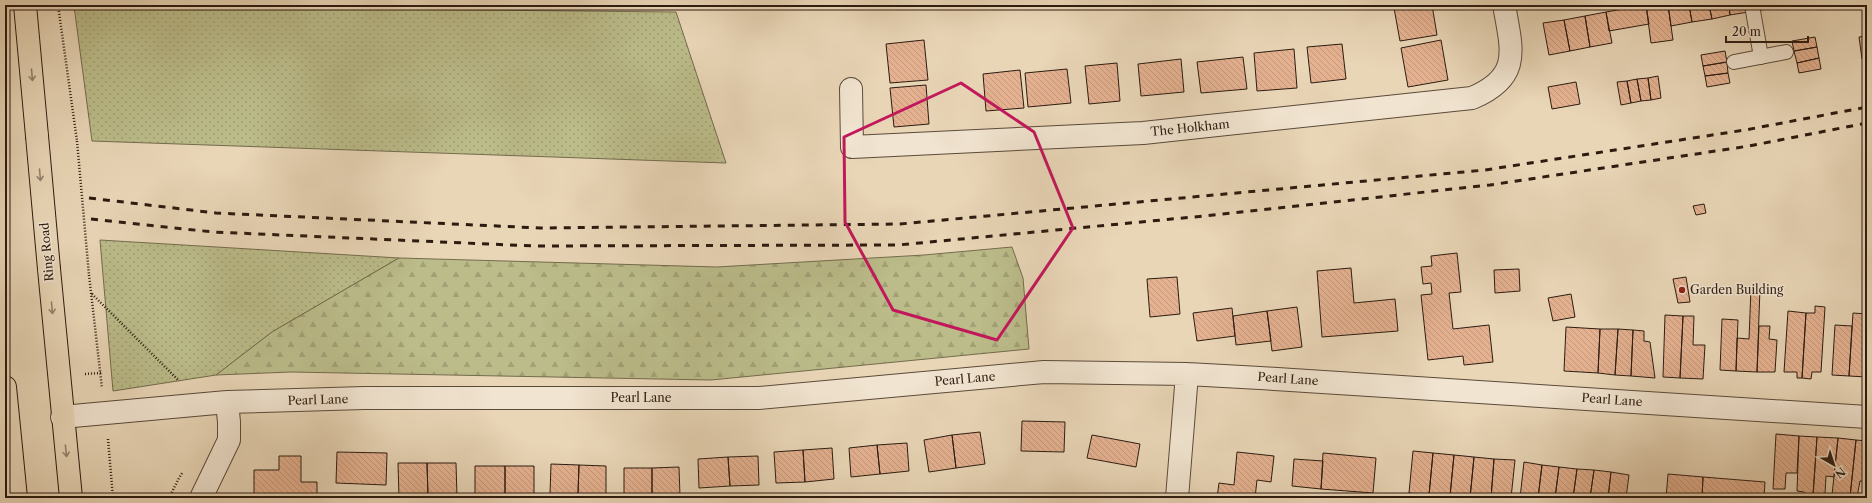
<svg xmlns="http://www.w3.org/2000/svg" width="1872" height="503" font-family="'Libre Caslon Text',serif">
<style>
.grass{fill:url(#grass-dots);stroke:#746c4d}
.forest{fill:url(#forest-firs);stroke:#746c4d}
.building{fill:url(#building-back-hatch);stroke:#2c1b10}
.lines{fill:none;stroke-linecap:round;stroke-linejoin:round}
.service-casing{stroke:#5b4a3a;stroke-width:16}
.minor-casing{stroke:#5b4a3a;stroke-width:24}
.trunk-casing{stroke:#2c1b10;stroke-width:24}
.path{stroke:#2c1b10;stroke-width:2.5;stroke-dasharray:1 2;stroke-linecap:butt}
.service{stroke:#f1e4d0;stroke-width:14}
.minor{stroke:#f1e4d0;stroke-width:22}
.trunk{stroke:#e9d6b7;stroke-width:22}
.rail{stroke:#2c1b10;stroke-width:3;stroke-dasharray:7 7;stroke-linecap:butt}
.trunk-bridge-casing{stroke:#2c1b10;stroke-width:24;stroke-linecap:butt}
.path-bridge{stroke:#2c1b10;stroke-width:2.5;stroke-dasharray:1 2;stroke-linecap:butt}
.trunk-bridge{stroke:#e9d6b7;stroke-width:22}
.oneway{stroke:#94826c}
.marked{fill:none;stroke:#c2185b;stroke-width:3;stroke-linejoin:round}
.poi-dot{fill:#8f2418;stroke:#f1e4d0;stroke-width:1.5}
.labels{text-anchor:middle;stroke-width:3;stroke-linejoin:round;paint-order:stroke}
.street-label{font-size:12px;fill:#2c1b10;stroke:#f1e4d0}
.poi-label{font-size:12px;fill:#2c1b10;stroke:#f1e4d0;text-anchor:start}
</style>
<defs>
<pattern id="grass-dots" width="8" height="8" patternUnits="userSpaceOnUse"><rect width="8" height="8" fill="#bbbc8a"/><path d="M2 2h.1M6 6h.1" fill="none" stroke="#a1a176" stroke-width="1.8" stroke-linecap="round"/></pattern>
<pattern id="forest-firs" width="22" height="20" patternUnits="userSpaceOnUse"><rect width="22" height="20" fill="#bbbc8a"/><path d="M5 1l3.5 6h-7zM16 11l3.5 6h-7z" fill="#a1a176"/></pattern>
<pattern id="building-back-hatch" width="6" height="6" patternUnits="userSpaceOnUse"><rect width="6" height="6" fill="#e5b291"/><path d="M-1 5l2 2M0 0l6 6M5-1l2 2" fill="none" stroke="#c5987c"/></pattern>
</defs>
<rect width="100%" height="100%" fill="#e9d6b7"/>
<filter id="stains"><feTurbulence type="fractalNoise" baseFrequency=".005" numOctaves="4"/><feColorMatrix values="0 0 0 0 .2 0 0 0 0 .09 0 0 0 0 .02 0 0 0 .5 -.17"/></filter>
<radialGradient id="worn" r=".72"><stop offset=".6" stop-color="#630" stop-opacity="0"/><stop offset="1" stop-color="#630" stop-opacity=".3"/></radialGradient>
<path class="grass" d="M74 6 676 12 726 163 92 141Z
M100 240 399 258 272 332 216 375 113 391Z"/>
<path class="forest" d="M1012 247 1023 278 1029 349 711 380 291 372 216 375 272 332 399 258 717 267 924 255Z"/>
<path class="building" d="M1412 5H1432L1437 35 1400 41 1394 8Z
M1646 5 1649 24 1609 31 1606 12Z
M1646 5H1668L1673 40 1651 43Z
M1668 5H1689L1692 22 1671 26Z
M1689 5H1709L1712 19 1692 22Z
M1709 5H1729L1730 15 1712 19Z
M1729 5H1773V8L1730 15Z
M1773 5H1790L1773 8Z
M1606 12 1612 43 1590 47 1585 16Z
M1585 16 1590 47 1570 51 1564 20Z
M1564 20 1570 51 1549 55 1543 23Z
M1867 36V58L1862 59 1859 37Z
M1815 37 1817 47 1794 51 1792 41Z
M924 40 928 80 890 83 886 44Z
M1441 40 1448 80 1408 87 1401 48Z
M1342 44 1346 79 1311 83 1307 47Z
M1817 47 1819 58 1797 63 1794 51Z
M1294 49 1297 88 1257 91 1254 53Z
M1725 51 1727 62 1703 66 1701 55Z
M1243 57 1247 89 1201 93 1197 62Z
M1819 58 1821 69 1799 73 1797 63Z
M1181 59 1184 92 1141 96 1138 64Z
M1727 62 1728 73 1705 76 1703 66Z
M1117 63 1120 101 1089 104 1085 66Z
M1067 69 1071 103 1028 107 1025 73Z
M1020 70 1024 108 986 111 983 74Z
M1728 73 1730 83 1707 87 1705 76Z
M1658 76 1661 98 1651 100 1648 78Z
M1648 78 1651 100 1641 101 1637 79Z
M1637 79 1641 101 1631 103 1627 81Z
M1627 81 1631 103 1621 105 1617 82Z
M1576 82 1580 104 1552 109 1548 87Z
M926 85 929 124 894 127 890 88Z
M1704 204 1706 213 1696 215 1693 206Z
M1457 253 1461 292 1449 293 1453 329 1489 325 1493 362 1464 365 1463 356 1428 360 1421 295 1432 294 1431 283 1423 284 1421 267 1432 266 1431 256Z
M1351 268 1354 303 1395 299 1398 331 1322 337 1317 271Z
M1519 269 1520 291 1495 293 1494 270Z
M1177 277 1180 314 1150 317 1147 279Z
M1686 277 1690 302 1678 303 1673 279Z
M1751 288H1760L1757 372 1736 371 1737 338 1749 339Z
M1571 294 1575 317 1553 321 1548 298Z
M1815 306 1825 307 1821 372H1812L1811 379 1802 378 1806 313H1815Z
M1297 307 1302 347 1272 351 1267 311Z
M1232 308 1235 336 1197 341 1193 313Z
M1267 311 1271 341 1236 345 1233 316Z
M1788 311 1806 313 1802 378H1797V372H1784Z
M1853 313 1867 314V377L1849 376Z
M1665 315 1683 316 1680 378 1663 377Z
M1683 316H1694L1693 345H1705L1703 379 1680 378Z
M1722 319 1738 320 1736 371 1720 370Z
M1835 325 1852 326 1849 376 1832 375Z
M1759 326H1770L1769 339 1777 340 1775 372H1757Z
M1566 327 1600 329 1598 373 1564 371Z
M1600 329H1618L1615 375 1598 373Z
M1618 329 1633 330 1631 376 1615 375Z
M1633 330 1644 331V341L1650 342 1655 378 1631 376Z
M1022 421 1065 422 1064 452 1021 451Z
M980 432 985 464 956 468 952 435Z
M1776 434 1799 436 1797 473H1786L1785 489H1773Z
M952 435 956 468 929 472 924 440Z
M1092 435 1140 444 1136 467 1087 458Z
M1799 436 1817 437 1813 498H1803L1804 492 1797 491Z
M1817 437 1838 438 1834 477 1826 476 1825 494H1813Z
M1838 438 1856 440 1850 497 1832 495Z
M1856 440 1867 441V482L1860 481 1857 497H1850Z
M907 443 909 471 880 474 877 445Z
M877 445 880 474 851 477 849 448Z
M832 448 834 479 805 482 803 450Z
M803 450 805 482 776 483 774 452Z
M1413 451 1433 453 1429 495 1409 493Z
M337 452 387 453 386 485 336 483Z
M1237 452 1274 456 1271 482 1257 480 1255 498H1217L1219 483 1234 485Z
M1323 453 1376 458 1373 493 1321 489Z
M1433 453 1454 455 1450 496 1429 495Z
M1454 455 1474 457 1470 498 1450 496Z
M279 456H301V482H317V498H254V470H279Z
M758 456 759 485 730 486 728 457Z
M728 457 730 486 699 488 698 459Z
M1474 457 1494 459 1491 498H1470Z
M1294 459 1323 461 1321 489 1292 486Z
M1494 459 1515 460 1511 498H1491Z
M1524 462 1542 465 1538 498H1520Z
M398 463H427L428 497 399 498Z
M427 463H456L457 497H428Z
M551 464 579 465 578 494H550Z
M579 465 606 466V495L578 494Z
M1542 465 1559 467 1555 498H1538Z
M475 466H505V496H475Z
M505 466H534V496H505Z
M679 467 680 496 652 497V468Z
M1559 467 1577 469 1573 498H1555Z
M624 468H652V497H624Z
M1577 469 1594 470 1590 498H1573Z
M1594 470 1611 472 1608 498H1590Z
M1611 472 1629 475 1626 498H1608Z
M1668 474 1703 477 1702 498H1666Z
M1703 477 1765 482 1764 498H1702Z"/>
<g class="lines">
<defs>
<path id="service" d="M1753 11 1761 57
M1734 62 1786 52"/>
<path id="minor" d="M851 89 852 147 1143 133 1472 98C1522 77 1512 50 1504 5
M62 417 227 402 364 398H759L1044 372 1187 374 1260 378 1867 417
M201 498 229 440V422L227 402
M1177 498 1187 374"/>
<path id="trunk" d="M25 5 37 136
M49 269 71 498
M5 387 16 498"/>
</defs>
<use href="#service" class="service-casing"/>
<use href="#minor" class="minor-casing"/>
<use href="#trunk" class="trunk-casing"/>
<path class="path" d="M58 5 77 141
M89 275 102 388
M92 294 179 381
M85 374 101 373
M108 439 113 498
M169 498 179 478 183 472"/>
<use href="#service" class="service"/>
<use href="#minor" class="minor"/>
<use href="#trunk" class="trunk"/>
<path class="rail" d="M89 198 216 213 540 228 900 224 1485 170 1745 130 1867 107
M91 219 213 232 534 246 898 245 1204 216 1490 185 1749 146 1867 123"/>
<defs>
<path id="trunk-bridge" d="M37 136 49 269"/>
</defs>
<use href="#trunk-bridge" class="trunk-bridge-casing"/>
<path class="path-bridge" d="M77 141 89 275"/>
<use href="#trunk-bridge" class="trunk-bridge"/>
</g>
<defs><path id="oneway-shaft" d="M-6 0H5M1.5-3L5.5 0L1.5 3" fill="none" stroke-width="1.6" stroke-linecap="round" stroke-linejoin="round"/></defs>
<g class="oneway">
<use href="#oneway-shaft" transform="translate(32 75) rotate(85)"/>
<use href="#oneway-shaft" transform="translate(40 175) rotate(85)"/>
<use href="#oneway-shaft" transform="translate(52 308) rotate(85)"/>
<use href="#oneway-shaft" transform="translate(66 451) rotate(84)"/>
</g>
<path class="marked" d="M961 83 1034 132 1073 228 997 340 893 310 845 222 844 137Z"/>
<circle class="poi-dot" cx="1682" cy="290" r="4"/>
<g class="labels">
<g class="street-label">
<text transform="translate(1190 128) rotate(-6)" y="4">The Holkham</text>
<text transform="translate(47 252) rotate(-95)" y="4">Ring Road</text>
<text transform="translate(965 379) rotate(-5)" y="4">Pearl Lane</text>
<text transform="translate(1288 379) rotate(4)" y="4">Pearl Lane</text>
<text x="641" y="402">Pearl Lane</text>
<text transform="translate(318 400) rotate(-2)" y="4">Pearl Lane</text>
<text transform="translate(1612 400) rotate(4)" y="4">Pearl Lane</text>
</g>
<g class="poi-label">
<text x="1690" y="294">Garden Building</text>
</g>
</g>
<rect width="1872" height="503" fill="none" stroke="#e9d6b7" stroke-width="20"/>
<rect x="6" y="6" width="1860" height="491" fill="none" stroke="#2c1b10" stroke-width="2"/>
<rect x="10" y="10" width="1852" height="483" fill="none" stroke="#2c1b10"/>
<g transform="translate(1834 465) rotate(141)" stroke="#f1e4d0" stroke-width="3" paint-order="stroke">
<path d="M0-3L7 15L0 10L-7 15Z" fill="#2c1b10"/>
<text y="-6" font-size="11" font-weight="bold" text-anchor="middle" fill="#2c1b10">N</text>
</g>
<path d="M1726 36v6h82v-6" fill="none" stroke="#2c1b10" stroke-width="2"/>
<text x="1732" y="36" font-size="12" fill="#2c1b10" stroke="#f1e4d0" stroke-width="3" paint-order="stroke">20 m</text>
<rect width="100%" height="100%" filter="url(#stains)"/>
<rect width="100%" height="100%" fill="url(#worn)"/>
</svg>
